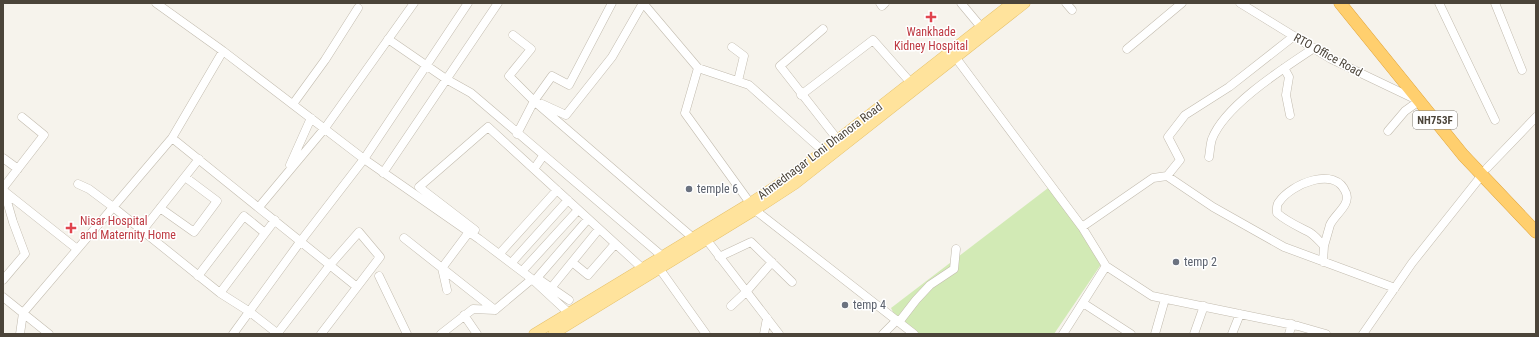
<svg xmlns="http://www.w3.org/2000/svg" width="1539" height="337" font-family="'Roboto Condensed',sans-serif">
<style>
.green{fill:#d2eab5}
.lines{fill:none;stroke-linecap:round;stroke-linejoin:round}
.minor-casing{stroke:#c2bbae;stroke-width:9}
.major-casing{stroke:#e6c16a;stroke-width:11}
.highway-casing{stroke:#e0a43c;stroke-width:13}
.minor{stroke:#fff;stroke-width:8}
.major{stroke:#ffe39c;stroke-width:10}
.highway{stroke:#ffcf6e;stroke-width:12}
.health-dot{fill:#e0444e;stroke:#fff;stroke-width:1.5}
.worship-dot{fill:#6b7280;stroke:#fff;stroke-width:1.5}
.labels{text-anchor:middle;stroke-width:3;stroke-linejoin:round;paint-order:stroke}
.shield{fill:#fff;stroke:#817c74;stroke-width:1}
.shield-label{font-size:11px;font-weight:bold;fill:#4b4439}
.health-label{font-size:12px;fill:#be3a42;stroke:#fff}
.street-label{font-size:12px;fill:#4b4439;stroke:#fff}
.worship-label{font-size:12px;fill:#5b616d;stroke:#fff;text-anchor:start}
</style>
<rect width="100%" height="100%" fill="#f6f3ec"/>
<path class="green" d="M1052 185 1102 263 1054 334H914L897 320 891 308Z"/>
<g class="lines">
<defs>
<path id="minor" d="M156 3 223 51 364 159 479 239 532 279 572 316
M643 3 698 68 685 113 750 203
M880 3 882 6 885 3
M961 3 981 27
M1066 3 1072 10
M1240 3 1331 59 1419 101 1405 111 1388 131
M1439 3 1495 120
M1495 3 1522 70
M823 29 780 66 838 140
M513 35 531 49 509 76 534 101 552 76 569 85 612 3
M388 39 446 79 471 93 662 256
M732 47 744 56 738 81
M1127 49 1182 3
M956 58 1082 227 1153 178 1167 176 1213 207 1284 247 1395 288
M698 68 749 85 823 151
M1284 68 1289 77 1286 95 1290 115
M801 95 873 40 911 83
M293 104 325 60 358 8
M542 104 566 115 612 57 643 3
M517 134 534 101 692 237
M172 138 357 287
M1209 157C1210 152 1210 145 1212 139 1225 105 1284 68 1314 48
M3 158 18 169
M290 165 311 118
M1487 168 1536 117
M534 169 543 156
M383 173 498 3
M1167 176 1180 160 1168 137 1185 115 1229 87 1294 36
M78 184 89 189 113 207 220 293 250 312 278 334
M3 188 44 135 22 117
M4 191 77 249
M259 207 325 128 414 3
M160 208 194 232 217 201 185 177
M755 210 914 334
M1082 227 1106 266
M475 230 419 187 488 127 642 268
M142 231 199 159
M404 238 495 310 532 279
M706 239 779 334
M502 251 557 190
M719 257 751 242 792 282
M514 260 568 200
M572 262 588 275 615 244
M1323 262 1324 246C1319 241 1314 234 1307 231 1297 226 1286 221 1277 213 1277 209 1276 205 1279 202 1291 184 1336 165 1346 193 1351 205 1334 215 1330 225 1328 232 1326 239 1324 246
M525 268 578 210
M659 268 706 334
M198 276 244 216 265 233
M379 276 407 334
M537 278 588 219
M3 280 25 254 13 222 4 191
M540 280 569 300
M551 288 599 229
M447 290 442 268 469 232
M220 293 275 220
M3 297 49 334
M1083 303 1131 334
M731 306 746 292 772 262
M464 315 477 334
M899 322 916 300 930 285 954 269 956 249
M20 334 23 313 172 138 223 51
M233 334 300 242 364 159 468 3
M277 334 330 265 359 232 380 257 321 334
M441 334 473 309 495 310
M764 334 767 318
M883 334 897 320
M1063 334 1106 266 1152 296 1298 326 1326 334
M1155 334 1165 299
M1194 334 1204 306
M1232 334 1240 314
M1289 334 1292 324
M1363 334 1412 263 1482 175"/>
<path id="major" d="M534 334 750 203 791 176 1012 3
M553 334 755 210 795 184 1025 3"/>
<path id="highway" d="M1340 3 1463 155 1536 232"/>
</defs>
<use href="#minor" class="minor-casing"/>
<use href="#major" class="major-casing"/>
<use href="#highway" class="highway-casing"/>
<use href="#minor" class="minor"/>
<use href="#major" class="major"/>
<use href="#highway" class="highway"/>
</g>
<g class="health-dot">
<path d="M929 11h4v4h4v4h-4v4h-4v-4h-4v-4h4z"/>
<path d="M69 222h4v4h4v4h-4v4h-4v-4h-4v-4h4z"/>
</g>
<g class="worship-dot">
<circle cx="689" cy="189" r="4"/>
<circle cx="1176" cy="262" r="4"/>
<circle cx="845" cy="305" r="4"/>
</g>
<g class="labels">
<rect class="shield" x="1413" y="111" width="44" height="18" rx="3"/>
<g class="shield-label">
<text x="1435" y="124">NH753F</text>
</g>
<g class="health-label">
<text x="931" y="36">Wankhade<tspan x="931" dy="14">Kidney Hospital</tspan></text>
<text x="80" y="225" text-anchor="start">Nisar Hospital<tspan x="80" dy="14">and Maternity Home</tspan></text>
</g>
<g class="street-label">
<text transform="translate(1328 55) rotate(29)" y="4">RTO Office Road</text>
<text transform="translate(820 151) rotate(-37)" y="4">Ahmednagar Loni Dhanora Road</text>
</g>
<g class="worship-label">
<text x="697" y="193">temple 6</text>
<text x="1184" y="266">temp 2</text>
<text x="853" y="309">temp 4</text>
</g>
</g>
<rect width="1539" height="337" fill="none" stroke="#4b4439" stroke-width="8"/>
</svg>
